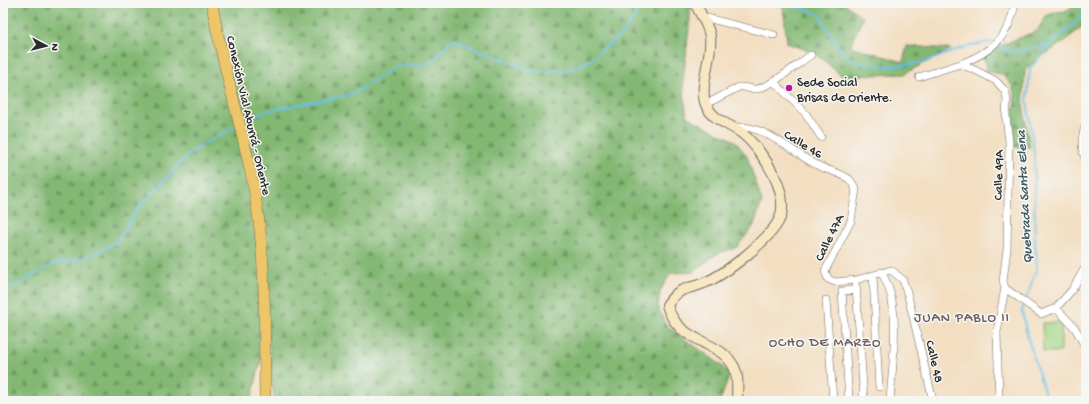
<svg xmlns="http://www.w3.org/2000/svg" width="1089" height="404" font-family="'Gochi Hand',sans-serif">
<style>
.forest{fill:url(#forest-firs);stroke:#57724f}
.garden{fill:#a4d786;stroke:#688158}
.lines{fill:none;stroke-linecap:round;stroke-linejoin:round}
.stream{stroke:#67c0e4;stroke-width:2}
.minor-casing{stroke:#716a60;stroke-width:8}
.secondary-casing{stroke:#716a60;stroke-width:12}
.primary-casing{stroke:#716a60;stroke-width:12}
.minor{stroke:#fff;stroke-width:7}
.secondary{stroke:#f7e8c3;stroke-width:10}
.primary{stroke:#ecc669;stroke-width:11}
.poi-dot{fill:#b5179e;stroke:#f6f6f2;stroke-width:1.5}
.labels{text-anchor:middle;stroke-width:3;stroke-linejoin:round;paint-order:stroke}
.poi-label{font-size:13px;fill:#2b2b2b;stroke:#f6f6f2;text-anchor:start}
.street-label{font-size:13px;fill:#2b2b2b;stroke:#f6f6f2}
.water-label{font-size:14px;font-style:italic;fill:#3d5862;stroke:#f6f6f2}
.neighbourhood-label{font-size:14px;letter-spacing:1px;fill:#6c5b62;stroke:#f6f6f2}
</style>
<defs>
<pattern id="forest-firs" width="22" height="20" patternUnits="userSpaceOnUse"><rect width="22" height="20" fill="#83b873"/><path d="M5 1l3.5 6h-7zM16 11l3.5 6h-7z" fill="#6b965f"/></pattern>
</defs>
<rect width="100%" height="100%" fill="#f6f6f2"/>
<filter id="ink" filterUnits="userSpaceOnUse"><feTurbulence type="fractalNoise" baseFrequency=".025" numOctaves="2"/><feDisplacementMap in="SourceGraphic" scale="8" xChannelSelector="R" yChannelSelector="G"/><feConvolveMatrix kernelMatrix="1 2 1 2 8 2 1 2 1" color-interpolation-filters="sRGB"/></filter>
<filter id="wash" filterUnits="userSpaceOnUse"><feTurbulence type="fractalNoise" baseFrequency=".012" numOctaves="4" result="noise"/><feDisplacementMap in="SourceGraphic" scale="16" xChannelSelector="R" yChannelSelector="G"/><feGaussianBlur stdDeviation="0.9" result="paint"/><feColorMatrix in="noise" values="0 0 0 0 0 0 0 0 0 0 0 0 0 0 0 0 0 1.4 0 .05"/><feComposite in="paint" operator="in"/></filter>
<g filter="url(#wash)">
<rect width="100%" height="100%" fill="#f3dec1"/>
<path class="forest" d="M3 3H690V19L683 82 687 117 735 141 747 156 762 202 753 227 736 248 716 254 693 272 671 273 660 291 658 308 667 326 721 365 730 374 720 401H274L268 332 251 401H3Z
M767 3H844L863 18 850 46 903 62 907 46 951 49 904 74 842 76 815 53 787 43 783 7Z
M1074 3H1086V23L1064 42 1039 58 1025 70 1023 106 1030 147H1014L1010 116 1015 106 1013 87 1003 74 987 72 983 56 994 48 1037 31 1046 16 1056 12 1067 11Z"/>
<path class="garden" d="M1061 322V352H1043L1042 323Z"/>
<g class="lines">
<path class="stream" d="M785 3 819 14 843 54 861 64 890 66 922 63 962 48 988 42 993 43
M997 45 1011 52 1050 44
M244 122 265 111 353 94 396 66 429 64 452 39 533 71 568 70 589 61 624 32 643 5 647 3
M3 295 6 291 53 264 85 258 117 242 138 208 187 156 204 144 236 126
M1047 401 1027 335 1022 311 1037 268 1035 242 1034 151 1027 101 1030 69 1050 44 1076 23 1086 9"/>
</g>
</g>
<g filter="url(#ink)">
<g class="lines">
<defs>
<path id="minor" d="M703 17 774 35
M919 77 960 64
M773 81 806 114 821 137
M706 104 739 87C745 86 751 90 757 89 772 86 799 63 811 55
M1086 124C1081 137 1080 148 1086 160
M734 128C760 121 793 153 815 164 825 170 840 172 849 179 852 182 854 186 856 189L851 221 825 271 828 279 835 282 856 280 891 270 903 280 908 296 933 401
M881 272C903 305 892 364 890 401
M873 276 879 387
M856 286 864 401
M1005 288 1041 314 1056 308
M826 300 833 401
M1056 308 1072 290 1086 266
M1056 308 1075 328 1086 348
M849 401 842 291 857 290
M999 401 997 332 1005 288 1003 281 1007 249 1009 142 1006 116 1007 100 1005 91 996 81 977 71 960 64C990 53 1010 37 1015 3"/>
<path id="secondary" d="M695 3C700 13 708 25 710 36 713 56 698 87 706 105 714 122 731 124 743 134 763 151 793 196 778 222 768 240 725 275 704 283 685 291 681 285 667 305 678 345 719 338 734 367 739 376 737 391 737 401"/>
<path id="primary" d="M212 3C222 70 246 134 256 201 267 267 264 335 265 401"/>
</defs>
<use href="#minor" class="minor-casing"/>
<use href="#secondary" class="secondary-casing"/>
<use href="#primary" class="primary-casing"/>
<use href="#minor" class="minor"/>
<use href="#secondary" class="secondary"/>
<use href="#primary" class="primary"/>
</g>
</g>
<circle class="poi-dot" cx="789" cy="88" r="4"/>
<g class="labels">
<g class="poi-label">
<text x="797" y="86">Sede Social<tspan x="797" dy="15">Brisas de Oriente.</tspan></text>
</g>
<g class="street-label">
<text transform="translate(250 115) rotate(77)" y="5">Conexión Vial Aburrá - Oriente</text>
<text transform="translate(804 143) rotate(31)" y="5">Calle 46</text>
<text transform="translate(997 175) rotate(-89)" y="5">Calle 49A</text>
<text transform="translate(828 237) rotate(-64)" y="5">Calle 47A</text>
<text transform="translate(936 361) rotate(77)" y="5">Calle 48</text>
</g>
<g class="water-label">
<text transform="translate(1023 197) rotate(-93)" y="5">Quebrada Santa Elena</text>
</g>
<g class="neighbourhood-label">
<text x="962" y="321">JUAN PABLO II</text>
<text x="825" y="346">OCHO DE MARZO</text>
</g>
</g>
<rect width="1089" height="404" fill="none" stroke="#f6f6f2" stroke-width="16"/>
<g transform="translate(46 46) rotate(97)" stroke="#f6f6f2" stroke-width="3" paint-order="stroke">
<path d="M0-3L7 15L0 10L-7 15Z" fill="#2b2b2b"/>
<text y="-6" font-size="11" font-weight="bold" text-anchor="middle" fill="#2b2b2b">N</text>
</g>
</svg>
